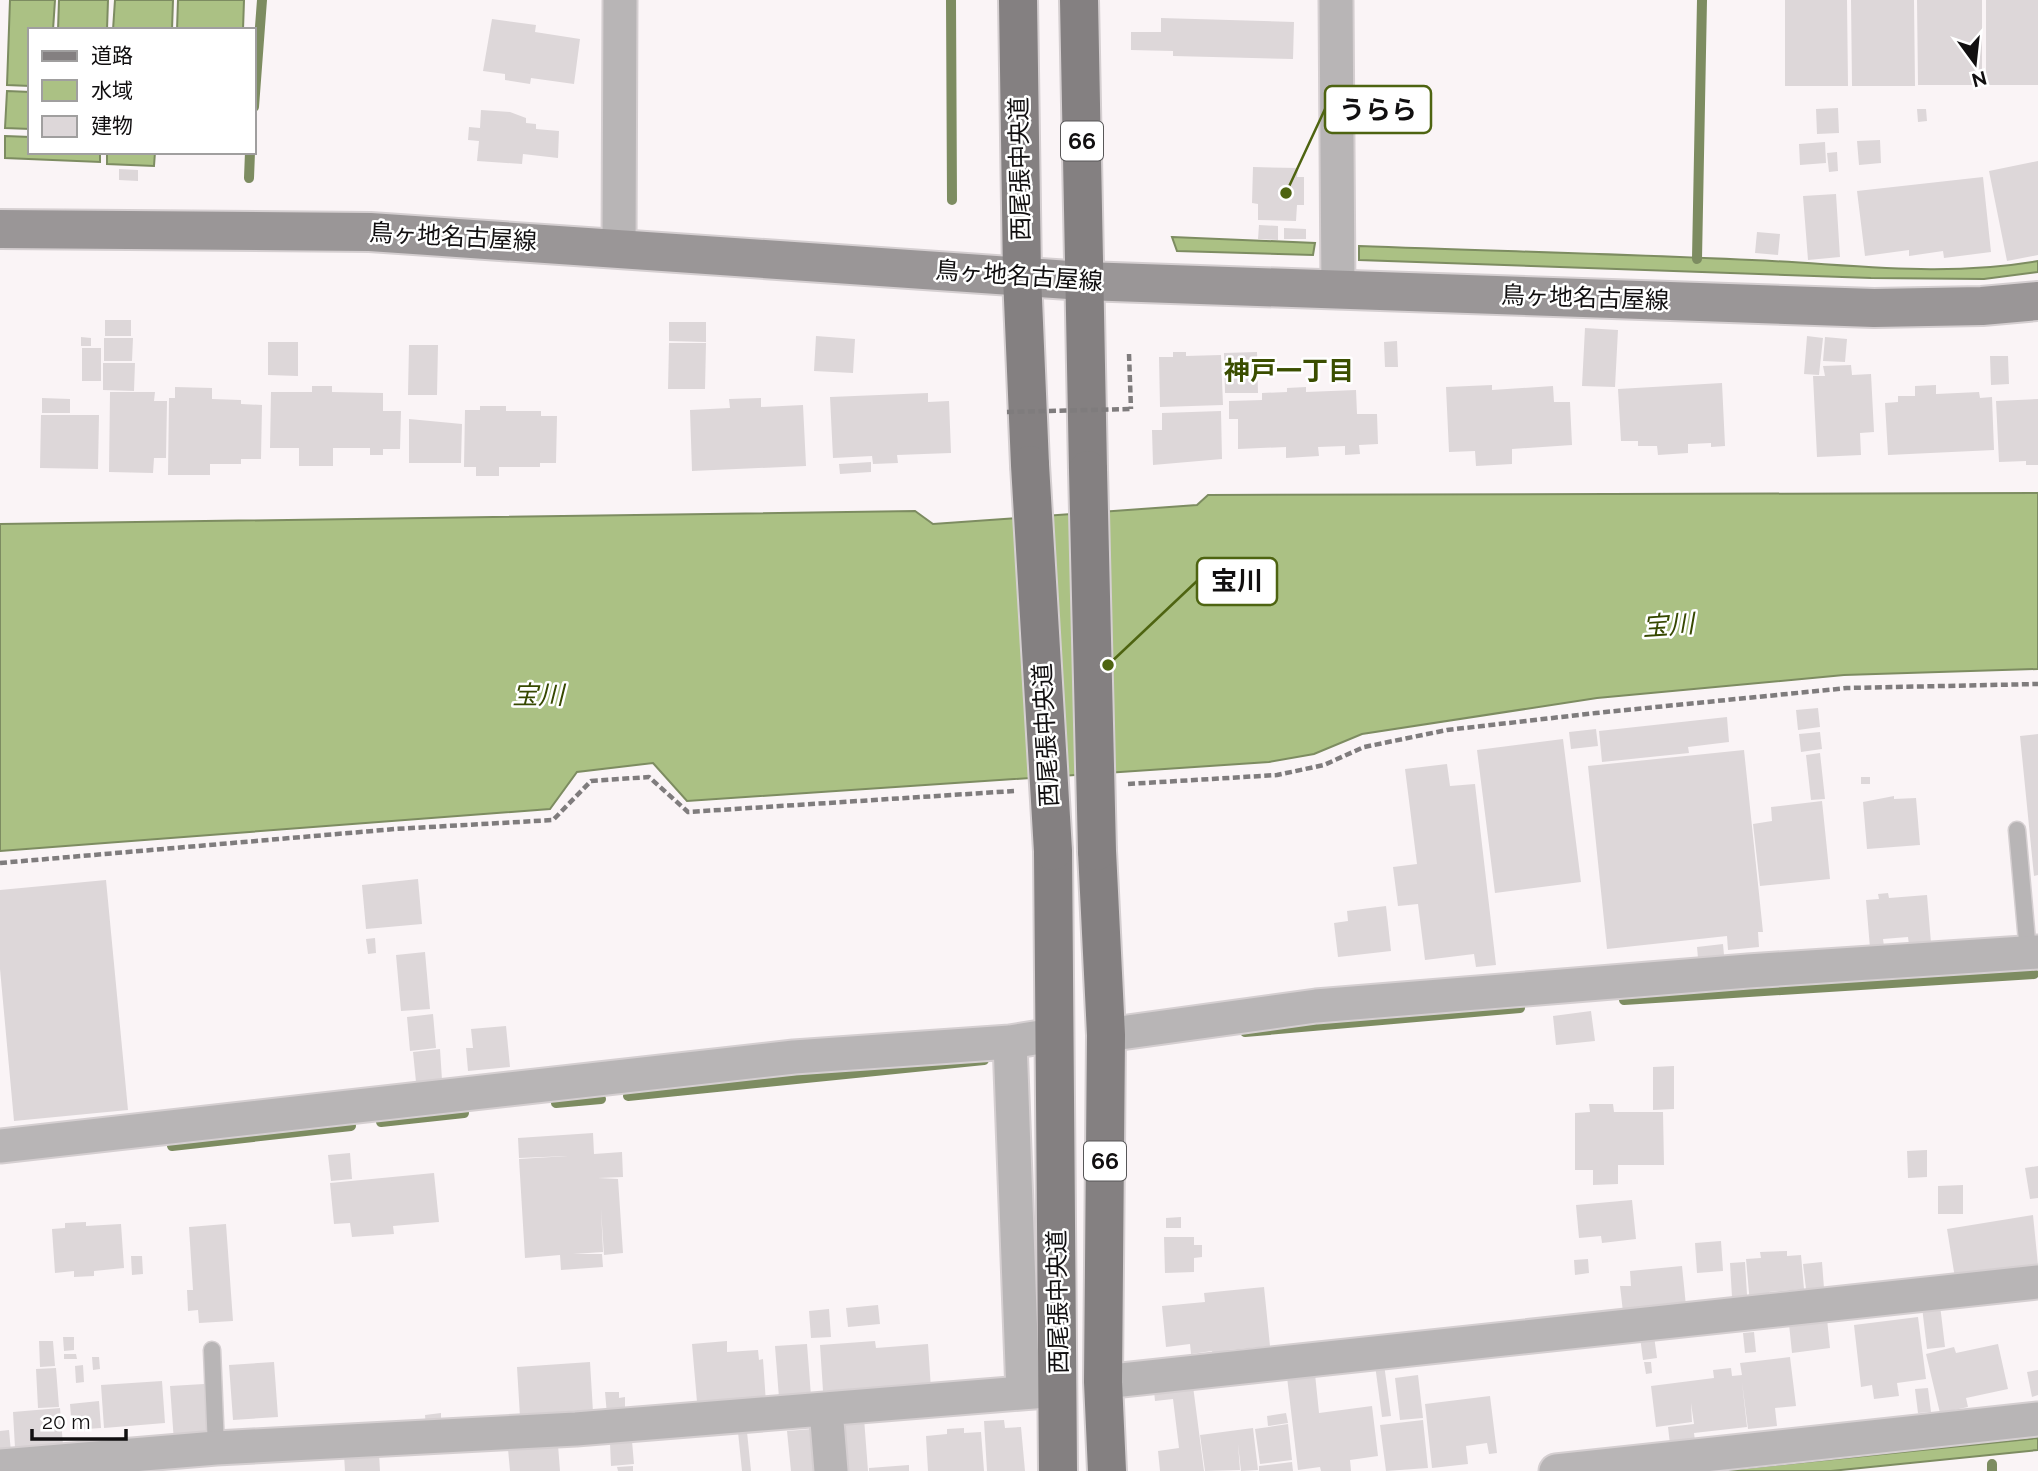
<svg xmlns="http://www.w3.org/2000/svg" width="2038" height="1471" font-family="Raleway,'Noto Sans JP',sans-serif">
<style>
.water{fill:#abc184;stroke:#7d8c61;stroke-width:2}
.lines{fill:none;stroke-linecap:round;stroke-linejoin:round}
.stream{stroke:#7d8c61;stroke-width:10}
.building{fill:#ddd7d9}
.lane-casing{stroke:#d5cfd1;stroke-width:19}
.street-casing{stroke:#d5cfd1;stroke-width:37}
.secondary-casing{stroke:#d5cfd1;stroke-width:42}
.primary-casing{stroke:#d5cfd1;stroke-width:42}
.path{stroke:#7f7c7d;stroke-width:4.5;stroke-dasharray:7 3.5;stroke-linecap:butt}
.lane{stroke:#b8b5b6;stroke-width:16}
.street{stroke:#b8b5b6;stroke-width:33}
.secondary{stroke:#9a9697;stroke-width:38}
.primary{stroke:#848081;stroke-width:38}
.primary-bridge-casing{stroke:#d5cfd1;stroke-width:42;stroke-linecap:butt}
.path-bridge{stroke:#7f7c7d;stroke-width:4.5;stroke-dasharray:7 3.5;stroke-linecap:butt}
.primary-bridge{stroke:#848081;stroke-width:38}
.labels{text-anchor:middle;stroke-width:5;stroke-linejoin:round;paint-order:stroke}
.shield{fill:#fff;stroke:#585758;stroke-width:2}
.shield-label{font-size:23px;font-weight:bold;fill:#110f10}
.street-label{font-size:24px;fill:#110f10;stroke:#fff}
.neighbourhood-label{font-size:26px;font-weight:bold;fill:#3b4e00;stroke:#fff}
.water-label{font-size:26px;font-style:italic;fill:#364800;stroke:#fff}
.leader{fill:none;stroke:#4e6411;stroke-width:2.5}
.callout-dot{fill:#4e6411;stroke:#fff;stroke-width:2.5}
.callout{fill:#fff;stroke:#4e6411;stroke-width:2.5}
.callout-label{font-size:26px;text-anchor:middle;font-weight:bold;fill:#110f10}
</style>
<rect width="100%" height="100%" fill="#faf4f6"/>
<path class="water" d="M10 0H55L53 30H30V86L7 85Z
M59 0H108L107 30H58Z
M115 0H173L172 30H113Z
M178 0H244L243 30H177Z
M7 91 30 92V129L5 128Z
M5 136 30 137V152H100V162L5 158Z
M107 152H155L154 166 107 164Z
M1172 237 1315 243 1313 255 1177 251Z
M1359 246C1490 251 1621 254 1752 260 1850 264 1940 278 2038 261V272L1984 279 1871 278 1359 260Z
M2038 493V669L1844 675 1597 698 1362 734 1314 754 1269 762 687 801 653 763 577 772 550 809 0 851V524L915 511 933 524 1197 505 1208 495Z
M2038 1438V1450L1831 1471H1717Z"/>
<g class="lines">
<path class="stream" d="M951 0 952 200
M254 107 262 0
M249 178 250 152
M1697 259 1702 0
M1624 1000 2034 974
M1245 1032 1520 1008
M628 1096 984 1060
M556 1103 601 1099
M381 1122 464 1113
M172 1146 351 1126
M1992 1471V1464"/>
</g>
<path class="building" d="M1785 0H1847L1848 86H1785Z
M1851 0H1914L1915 86H1852Z
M1917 0H1982V85H1918Z
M1986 0H2038V85H1986Z
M1161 18 1294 22 1293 59 1173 56V51L1131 50V32H1161Z
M492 19 536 25 535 32 580 39 574 84 531 78 530 84 505 80V74L483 71Z
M1838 108 1839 133 1817 134 1816 109Z
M1917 109H1926L1927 121 1918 122Z
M481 110 510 112 526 118V123L536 124V129L559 131 558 158 523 154 522 164 477 161 479 141 468 140 469 127 480 128Z
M1880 140 1881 163 1859 165 1857 141Z
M1825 142 1826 163 1800 165 1799 144Z
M1837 152 1838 171 1829 172 1827 153Z
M2038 161V255L2007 261 1989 171Z
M1253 167 1298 168 1297 177H1304V205H1297L1296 221 1258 220V204L1252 203Z
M119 169 138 170V181L119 180Z
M1983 177 1991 252 1944 258 1943 251 1909 256V250L1865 256 1857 191Z
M1836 194 1840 257 1808 260 1803 196Z
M1259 225 1278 226V240L1258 239Z
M1284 228 1306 229V239H1284Z
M1757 232 1780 234 1778 255 1755 253Z
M105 320H131V336H105Z
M669 322H706V342L669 341Z
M1585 328 1618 330 1615 387 1582 386Z
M816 336 855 339 853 373 814 371Z
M1807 336 1823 338 1819 375 1804 374Z
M81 337 91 338V346H81Z
M1825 337 1847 339 1845 362 1823 361Z
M104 338H133L132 361H104Z
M1397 341 1398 367H1385L1384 342Z
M268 342H298V376L268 375Z
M669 343H706L705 389H668Z
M409 345H438L437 395H408Z
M82 348H101V381H82Z
M1173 352H1186V356L1221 355 1223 405 1160 407 1159 357H1173Z
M1257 352 1258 393H1225L1224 353Z
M1990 356H2008L2009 384 1991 385Z
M103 363H135L134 391 103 390Z
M1851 365 1852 375 1871 374 1874 432 1860 433 1861 455 1817 457 1813 376H1825L1823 366Z
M1722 383 1725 446 1711 447V443L1688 444V453L1658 455 1657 446H1638V441H1621L1618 389Z
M1492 385V390L1553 386 1554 402H1570L1572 445 1512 449V464L1476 466 1475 451 1449 452 1446 387Z
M1936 385V394L1979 392 1980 398 1992 397 1994 450 1888 455 1885 403 1898 402V396H1915V386Z
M312 386H332V392L383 393V411H401L400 449H383V455H370V448H333V466H299V448H270L271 392H312Z
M175 387 212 388V399L241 400V404L262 405 261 459H241V464H210V475H168L169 398H175Z
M1306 387V392L1356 390 1357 414H1377L1378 444 1359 445 1360 454 1345 455V446L1318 447 1319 456 1286 458V447L1238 449V419H1229V401L1262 400V393L1287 392V388Z
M110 392H155L154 401H167L166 458H154L153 473 109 472Z
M928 393V402L949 401 951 453 897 455 898 463 873 464 872 456 833 458 830 397Z
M42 398 70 399V413H42Z
M761 398V407L803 405 806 466 692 471 690 410 730 408 729 399Z
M2038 399V465H2026V461L1999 462 1996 401Z
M480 406H506V411H541V416H557L556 463H540V467H499V476H476V467H464L465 410H480Z
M1221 411 1222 459 1153 465 1152 430H1162V413Z
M41 415H99L98 469 40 468Z
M409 419 462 424 461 463H409Z
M871 462V472L840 474 839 464Z
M1818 708 1820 727 1798 730 1796 710Z
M1727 717 1729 742 1688 747 1689 753 1602 762 1599 731Z
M1596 729 1598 746 1571 749 1569 732Z
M1820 732 1822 749 1801 752 1799 734Z
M2038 734V875L2034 876 2020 736Z
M1563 739 1581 882 1495 893 1477 750Z
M1744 750 1763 932H1758L1759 947 1728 950 1727 936 1607 949 1588 766Z
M1820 753 1825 799 1811 800 1806 755Z
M1447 764 1450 786 1475 784 1496 965 1476 967 1474 954 1425 960 1418 904 1398 906 1393 867 1417 864 1405 769Z
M1861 777H1870V784H1861Z
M1894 796V799L1916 798 1920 845 1867 849 1863 802Z
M1822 801 1830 879 1760 886 1753 824 1772 821 1771 807Z
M418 879 422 924 366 929 362 885Z
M106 880 128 1110 14 1121 0 969V890Z
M1888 893 1889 898 1927 895 1931 943 1909 945 1908 937 1883 939 1884 946 1870 948 1866 900 1879 899 1878 894Z
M1386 906 1391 951 1338 957 1334 923 1348 921 1347 911Z
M375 938 376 953 368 954 366 939Z
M1723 944 1724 955 1698 958 1697 947Z
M425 952 430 1009 401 1011 396 955Z
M1591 1011 1595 1041 1556 1045 1553 1016Z
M433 1014 436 1048 410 1051 407 1017Z
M506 1026 510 1067 468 1071 466 1048H473L471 1029Z
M440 1049 442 1080 416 1082 413 1052Z
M1674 1066V1109L1653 1110V1067Z
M1589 1104H1613L1614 1112H1663L1664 1165H1618V1184L1593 1185V1170H1575V1113L1590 1112Z
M593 1133 594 1154 622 1152 623 1177 598 1178 618 1179 623 1253 604 1255 601 1209 603 1252 573 1254H602L603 1267 561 1270 560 1255 525 1258 519 1159 568 1156 519 1158 518 1138Z
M1927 1150V1177L1908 1178 1907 1151Z
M350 1153 352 1179 331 1181 328 1155Z
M2038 1166V1198L2030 1199 2025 1168Z
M434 1173 439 1222 393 1226 394 1234 352 1237 350 1223 334 1224 330 1183Z
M1963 1185V1214H1938V1186Z
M1632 1200 1636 1239 1602 1243 1601 1236 1579 1238 1576 1205Z
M2033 1215 2038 1265 1955 1278 1947 1229Z
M1181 1217V1228H1166V1218Z
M86 1222V1226L121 1224 124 1268 94 1271V1276L74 1277V1271L55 1273 52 1229 65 1228V1223Z
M226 1224 233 1321 199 1323 198 1310 188 1311 187 1290H193L189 1227Z
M1164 1237H1194V1245H1202V1257L1194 1258V1272L1165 1273Z
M1721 1241 1723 1271 1697 1273 1695 1243Z
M1787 1251V1256L1801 1255 1804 1289 1769 1292 1770 1302 1750 1304 1746 1259 1761 1258 1760 1252Z
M131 1256H142L143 1274 132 1275Z
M1588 1259 1589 1273 1575 1275 1574 1260Z
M1745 1262 1747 1295 1732 1297 1730 1263Z
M1822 1262 1824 1288 1806 1289 1803 1264Z
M1682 1266 1686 1306 1623 1312 1620 1286H1631L1630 1271Z
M1264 1287 1270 1346 1228 1350V1355L1213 1356 1212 1351 1191 1354 1190 1344 1166 1347 1162 1306 1205 1302 1204 1293Z
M878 1305 880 1324 848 1327 846 1308Z
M1940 1305 1945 1347 1927 1349 1922 1307Z
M829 1309 831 1337 811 1338 809 1311Z
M1918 1317 1926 1379 1897 1383 1899 1396 1874 1399 1872 1385 1861 1387 1854 1325Z
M1827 1319 1830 1348 1792 1353 1789 1324Z
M1754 1332 1756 1352 1745 1353 1743 1333Z
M1654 1336 1657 1358 1643 1360 1640 1337Z
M63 1337H74V1350L64 1351Z
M39 1341H53L55 1366 40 1367Z
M727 1341V1352L758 1350 759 1360 763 1359 766 1403 708 1407V1401L697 1402 692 1344Z
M875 1341 876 1348 928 1344 931 1389 856 1393V1389L823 1391 820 1345Z
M807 1344 811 1396 779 1398 775 1346Z
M1998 1344 2008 1389 1966 1398 1968 1407 1940 1413 1926 1354 1954 1347 1956 1353Z
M64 1354H76L77 1359H64Z
M92 1357H99L100 1369 93 1370Z
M1790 1357 1796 1406 1775 1408 1777 1426 1748 1429 1742 1382 1747 1427 1694 1433 1695 1441 1670 1444 1668 1427 1694 1424 1691 1403 1692 1422 1656 1427 1651 1386 1714 1378 1713 1370 1731 1368 1732 1376 1742 1375 1740 1363Z
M274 1362 278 1417 233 1420 229 1365Z
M590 1362 593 1412 520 1417 517 1367Z
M1644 1362H1651L1652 1373 1646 1374Z
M1384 1364 1391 1416 1382 1417 1375 1365Z
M83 1365 84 1382 76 1383 75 1366Z
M56 1368 59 1407 38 1408 36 1369Z
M2038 1370V1395L2032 1397 2027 1372Z
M1315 1374 1319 1413 1372 1406 1378 1456 1350 1460 1351 1471H1321L1320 1467 1298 1470 1287 1377Z
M1418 1375 1423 1418 1400 1420 1395 1378Z
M162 1381 165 1423 104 1428 101 1385Z
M204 1384 208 1432H197V1440L174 1442 170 1386Z
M1193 1386 1204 1471H1160L1158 1451 1179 1448 1173 1399 1155 1401 1154 1391Z
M1928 1388 1931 1412 1918 1413 1915 1389Z
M605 1392H619V1398L625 1397V1408L620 1409V1415H607Z
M1490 1396 1497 1453 1489 1454 1487 1443 1466 1446 1468 1464 1432 1468 1425 1404Z
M99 1401 101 1428 72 1430 70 1404Z
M60 1408 63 1445 15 1448 13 1412Z
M441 1413V1427L426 1428 425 1415Z
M1286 1413 1288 1423 1268 1426 1267 1416Z
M864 1418 868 1471H840L836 1420Z
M1004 1420 1005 1428 1021 1427 1025 1471H987L984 1421Z
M1423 1420 1428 1468 1386 1471 1380 1425Z
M1288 1424 1292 1460 1260 1464 1255 1429Z
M964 1428V1433L981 1432 984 1471H928L926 1436 947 1434V1429Z
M1253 1428 1258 1470 1241 1471 1238 1444 1240 1470 1205 1471 1200 1435Z
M812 1429 816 1471H791L787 1431Z
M9 1430 11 1452 0 1453V1431Z
M738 1432H747L751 1471H742Z
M632 1441 634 1464 611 1466 610 1443Z
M558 1445 560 1471H510L508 1449Z
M379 1453 380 1471H345L344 1455Z
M1292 1462 1293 1471H1259V1466Z
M909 1465V1471H869V1468Z
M633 1466V1471H618L617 1467Z"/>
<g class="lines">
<defs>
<path id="lane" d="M2017 830 2028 952
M212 1350 216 1448"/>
<path id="street" d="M1336 0 1338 290
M619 247 620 0
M1106 1035 1316 1006 1748 971 2038 952
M1010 1042 1023 1393
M0 1146 794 1057 1010 1042 1053 1035
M1103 1382 2038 1282
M826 1409 831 1471
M0 1466 216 1448 576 1429 1059 1390
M1556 1471 2038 1419"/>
<path id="secondary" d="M0 229 370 232 1084 281 1874 308 1982 306 2038 301"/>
<path id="primary" d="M1018 0 1022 276 1030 465
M1079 0 1088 470
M1053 851 1058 1471
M1097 851 1106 1035 1103 1382 1107 1471"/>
</defs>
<use href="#lane" class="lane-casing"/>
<use href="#street" class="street-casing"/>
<use href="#secondary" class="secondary-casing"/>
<use href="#primary" class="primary-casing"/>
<path class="path" d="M1129 354 1131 409
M1128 784 1277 775 1324 765 1364 747 1447 730 1596 713 1847 688 2038 684
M0 863 395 829 553 820 591 781 649 777 688 812 1014 791"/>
<use href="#lane" class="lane"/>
<use href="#street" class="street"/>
<use href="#secondary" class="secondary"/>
<use href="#primary" class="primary"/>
<defs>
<path id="primary-bridge" d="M1030 465 1053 851
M1088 470 1097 851"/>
</defs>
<use href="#primary-bridge" class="primary-bridge-casing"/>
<path class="path-bridge" d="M1007 412 1131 409"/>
<use href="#primary-bridge" class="primary-bridge"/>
</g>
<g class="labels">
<g class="shield">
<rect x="1061" y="121.5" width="42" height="39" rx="5"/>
<rect x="1084" y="1141.5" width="42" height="39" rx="5"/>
</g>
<g class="shield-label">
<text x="1082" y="149">66</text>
<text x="1105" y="1169">66</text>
</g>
<g class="street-label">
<text transform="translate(1020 169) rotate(-91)" y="8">西尾張中央道</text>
<text transform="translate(453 237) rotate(3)" y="8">鳥ヶ地名古屋線</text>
<text transform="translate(1019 276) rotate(4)" y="8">鳥ヶ地名古屋線</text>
<text transform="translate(1585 298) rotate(2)" y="8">鳥ヶ地名古屋線</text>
<text transform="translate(1046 735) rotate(-93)" y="8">西尾張中央道</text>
<text transform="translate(1058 1302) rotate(-91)" y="8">西尾張中央道</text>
</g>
<g class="neighbourhood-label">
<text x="1289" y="380">神戸一丁目</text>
</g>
<g class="water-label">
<text transform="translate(1668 625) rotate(-4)" y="9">宝川</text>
<text x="538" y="704">宝川</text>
</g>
</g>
<path class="leader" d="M1286 193L1325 109M1108 665L1197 581"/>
<g class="callout-dot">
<circle cx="1286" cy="193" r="7"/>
<circle cx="1108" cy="665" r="7"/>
</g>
<g class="callout">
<rect x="1325" y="86" width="106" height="47" rx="7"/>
<rect x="1197" y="558" width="80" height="47" rx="7"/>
</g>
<g class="callout-label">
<text x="1378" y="119">うらら</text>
<text x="1237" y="590">宝川</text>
</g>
<rect x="28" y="28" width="228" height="126" fill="#ffffff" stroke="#a09f9f" stroke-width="2"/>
<rect x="42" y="51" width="35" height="10" fill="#848081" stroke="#a09f9f" stroke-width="2"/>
<text x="91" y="63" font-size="21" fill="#110f10">道路</text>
<rect x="42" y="80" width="35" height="21" fill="#abc184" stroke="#a09f9f" stroke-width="2"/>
<text x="91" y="98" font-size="21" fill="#110f10">水域</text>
<rect x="42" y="116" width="35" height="21" fill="#ddd7d9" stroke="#a09f9f" stroke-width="2"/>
<text x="91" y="133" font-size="21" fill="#110f10">建物</text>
<g transform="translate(1975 63) rotate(165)" stroke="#ffffff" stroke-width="5" paint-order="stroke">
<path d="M0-5L12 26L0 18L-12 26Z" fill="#110f10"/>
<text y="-10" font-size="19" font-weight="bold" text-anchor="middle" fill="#110f10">N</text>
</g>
<path d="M32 1429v10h94v-10" fill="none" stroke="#110f10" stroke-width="3.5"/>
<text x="42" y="1429" font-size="21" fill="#110f10" stroke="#ffffff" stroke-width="5" paint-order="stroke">20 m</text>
</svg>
